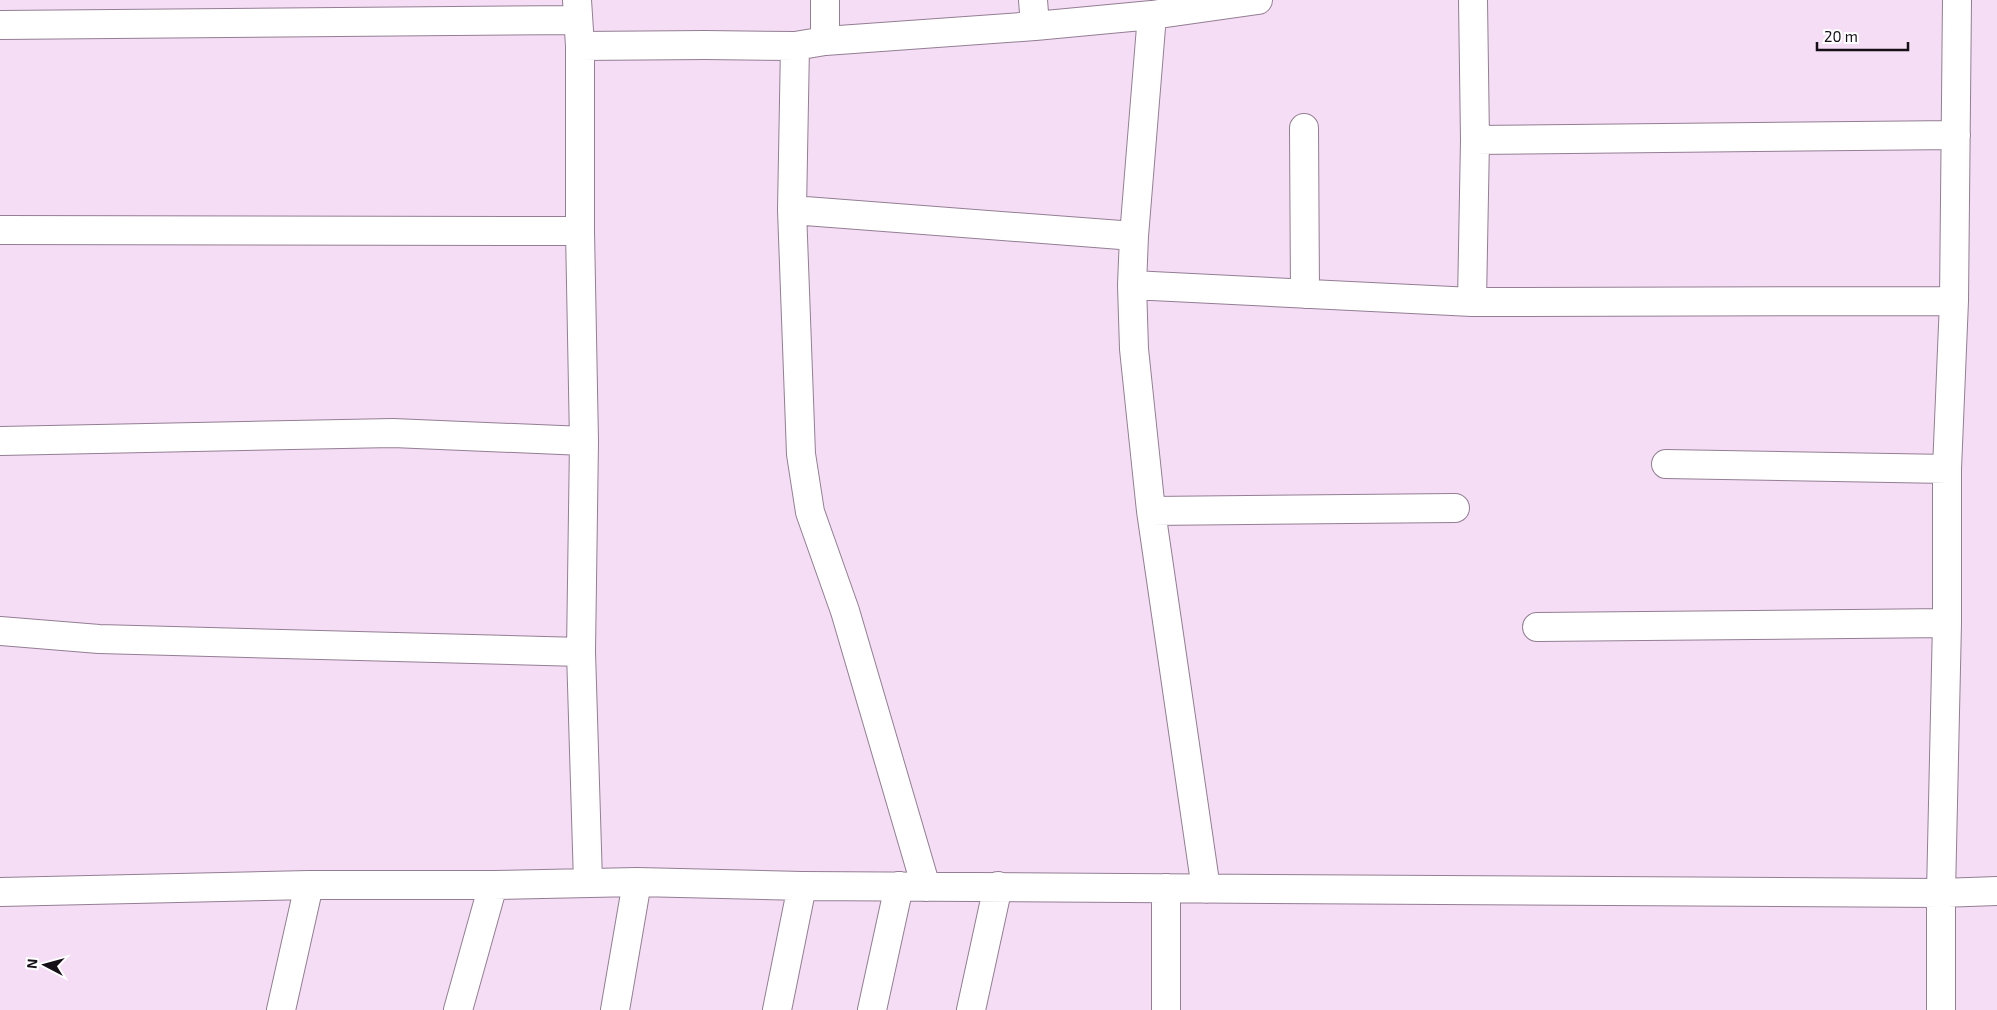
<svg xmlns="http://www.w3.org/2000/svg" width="1997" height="1010" font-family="'Exo 2',sans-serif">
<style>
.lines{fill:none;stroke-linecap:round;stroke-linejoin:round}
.minor-casing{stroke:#937e93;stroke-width:30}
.minor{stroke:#fff;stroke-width:28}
</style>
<rect width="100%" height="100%" fill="#f5def5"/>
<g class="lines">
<defs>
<path id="minor" d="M577 0 580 46V231L584 441 581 652 588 882
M825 0V41
M1033 0 1035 26
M1152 15 1134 236 1132 285 1134 349 1151 511 1206 889
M0 25 577 20
M580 46 705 45 795 46 825 41 1035 26 1152 15 1258 0
M795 46 792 210 801 454 810 512 845 611 926 887
M1304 128 1305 294
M1475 140 1956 135
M792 210 1134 236
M0 230 580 231
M1132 285 1472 302 1954 301
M1472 302 1475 140 1473 0
M0 441 393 433 584 441
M1666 464 1947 469
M1151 511 1455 508
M1537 627 1947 623
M0 631 99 639 581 652
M1166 888V1010
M0 892 309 885H493L637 882 802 886 1941 893 1997 891
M281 1010 309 885
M458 1010 493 885
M615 1010 637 882
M777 1010 802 886
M872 1010 899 886
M971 1010 998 886
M1941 1010V893L1947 623V469L1954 301 1957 0"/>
</defs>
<use href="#minor" class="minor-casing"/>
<use href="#minor" class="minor"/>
</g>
<g transform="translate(45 965) rotate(276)" stroke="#ffffff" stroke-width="4" paint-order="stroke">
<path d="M0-4L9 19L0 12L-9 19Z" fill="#170f17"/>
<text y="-8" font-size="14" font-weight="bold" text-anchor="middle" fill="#170f17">N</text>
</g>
<path d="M1817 42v8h91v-8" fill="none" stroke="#170f17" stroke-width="2.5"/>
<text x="1824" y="42" font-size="15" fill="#170f17" stroke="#ffffff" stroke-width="4" paint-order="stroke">20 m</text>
</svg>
